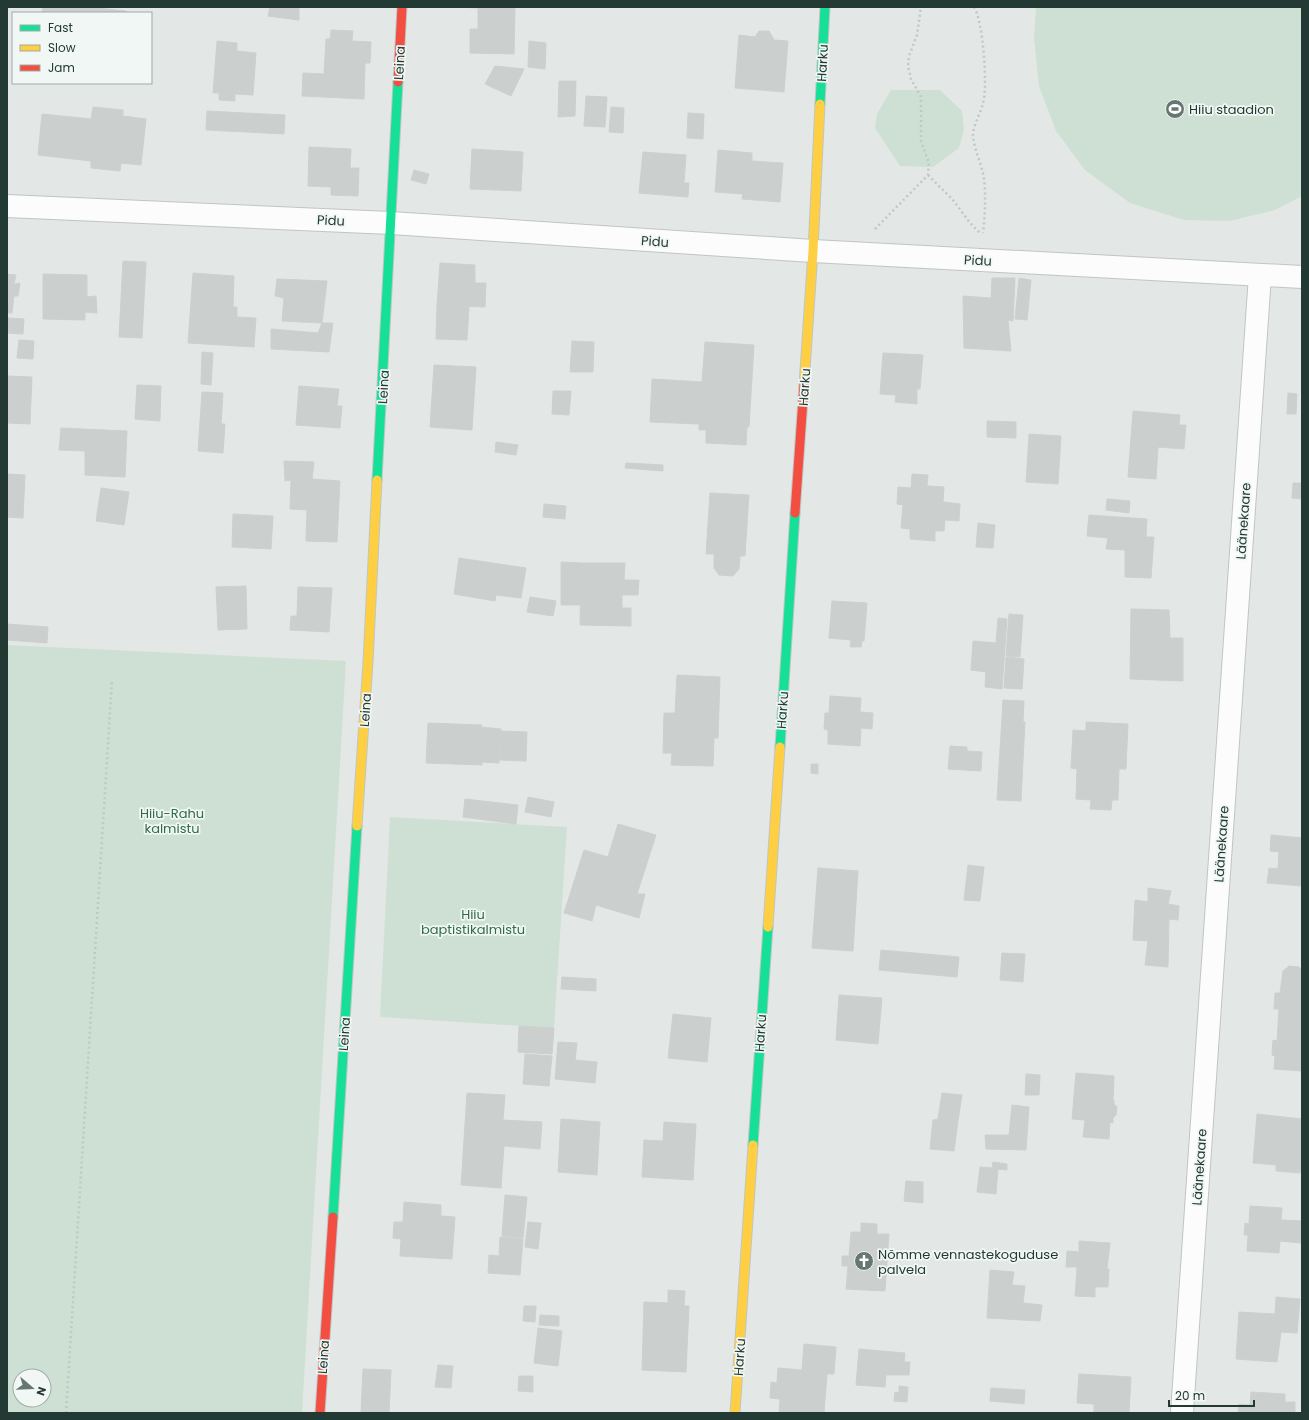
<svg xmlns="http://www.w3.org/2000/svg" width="1309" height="1420" font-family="Poppins,sans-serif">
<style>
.green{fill:#cee0d3;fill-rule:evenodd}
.building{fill:#cbcfcd;stroke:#ccd1cf}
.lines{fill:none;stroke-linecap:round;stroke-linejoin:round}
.street-casing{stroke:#c0c5c3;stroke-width:24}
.fast-casing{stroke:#c0c6c3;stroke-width:11}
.slow-casing{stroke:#c0c6c3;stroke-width:11}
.jam-casing{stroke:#c0c6c3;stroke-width:11}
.path{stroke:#c0c8c4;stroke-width:2.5;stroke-dasharray:2 3;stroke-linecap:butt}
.street{stroke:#fbfcfb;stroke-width:22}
.fast{stroke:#16e098;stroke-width:9}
.slow{stroke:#ffcf43;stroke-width:9}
.jam{stroke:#f24e42;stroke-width:9}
.labels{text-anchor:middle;stroke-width:3.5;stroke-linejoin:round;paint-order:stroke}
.street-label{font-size:13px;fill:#233933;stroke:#f1f7f4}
.poi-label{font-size:13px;fill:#233933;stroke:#f1f7f4;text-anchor:start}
.park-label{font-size:13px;fill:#326c47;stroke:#f1f7f4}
</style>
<rect width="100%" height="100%" fill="#e3e8e6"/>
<path class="green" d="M1036 7H1302V196L1275 210 1230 221 1184 220 1130 203 1085 170 1056 131 1039 86 1034 38Z
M891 90H940L962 111 964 130 959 148 933 167 900 166 875 128 877 114Z
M7 645 346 661 302 1413H7ZM20 1376H44V1400H20Z
M390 817 567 827 554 1028 380 1017Z"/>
<path class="building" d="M43 7H87L126 11V13H42Z
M270 7H299V20L268 16Z
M456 7H515L514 54 470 53V29H478V8Z
M331 30 353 31 352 41 371 42 370 63H365L364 99 302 96 303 73 324 74 326 39H330Z
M759 31H769L774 40 788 41 784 92 735 88 739 35 755 37Z
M217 41 237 43V51L256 53 253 95 235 94V101L219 100V93H213Z
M529 41 546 43 545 69 528 67Z
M495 66 524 69 511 96 485 84Z
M559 81H576L575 116 558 117Z
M586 96 607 97 605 127 584 126Z
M93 107 123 110V116L146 119 141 165 121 163 120 171 91 168V161L38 155 42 114 91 119Z
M611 107 624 108 623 133 609 132Z
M207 111 285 115 284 134 206 130Z
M688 113 704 114 703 139 687 138Z
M309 147 351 149 350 168H359L358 196 331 195V187L308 186Z
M472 149 523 152 521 191 470 189Z
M718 150 752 153V161L783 163 780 202 742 199 743 194 715 192Z
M643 152 686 155 684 183H689L688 197 639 193Z
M414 170 429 174 426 184 411 180Z
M123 261 146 262 142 338 119 337Z
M440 263 475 265V283H486L485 307 437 305Z
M193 273 234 276 233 307H237V317L256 318 254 347 188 343Z
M7 274 16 275 14 284 20 283 18 296H14L12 313H7Z
M43 274 87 275V297L96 296 97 313 85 312V320L43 319Z
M992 278H1015L1013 321 1008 320 1011 351 964 348 963 296 991 298Z
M1019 278 1031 280 1027 320 1015 319Z
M277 279 327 281 322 323 282 321 284 298 275 296Z
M437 305 469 307 467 340 436 339Z
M7 318 24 319 23 334 7 333Z
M322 323H333L329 352 271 349V329L318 333Z
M19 340 34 341 33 359 17 358Z
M572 341 594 342 593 372H570Z
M705 342 754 345 749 427H747L746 445 706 443V430H699V424L650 422 652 379 702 382Z
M202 352 213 353 211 385 201 384Z
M883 353 923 355 920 389H917V404L895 402 896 395 880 394Z
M434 365 476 367 472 430 430 427Z
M7 376 32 377 30 424 7 423Z
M137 385 161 386 160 421 135 419Z
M299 386 339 389 337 406H342L340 428 296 425Z
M553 391H571L569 415 552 414Z
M202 392 223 393 221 424H225L223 453 198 451Z
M1288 393 1297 394 1296 414H1287Z
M1133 411 1180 415 1179 425H1186L1184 449 1158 447 1156 479 1128 477Z
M987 421 1016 422V438L987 437Z
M61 428 127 431 125 477 85 475V451L59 450Z
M1029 434 1061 436 1058 484 1026 482Z
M496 442 518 445 516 455 495 452Z
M284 461 314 462 312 479 340 481 337 542 306 541 307 510 290 509 291 480 285 481Z
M626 463 663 465V471L625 468Z
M7 474 25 475 23 518 7 517Z
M912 474 928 475 927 486 944 487 943 502 960 504 959 521 945 520 944 531H935V541L910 539V529L901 528 903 505 897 504 898 487 911 488Z
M1293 483H1302V499L1292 498Z
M101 488 129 492 124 525 96 521Z
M710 493 749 495 745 556H740L739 569 733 576 719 575 714 568V554H706Z
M1107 499 1130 501 1129 513 1106 510Z
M544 504 566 506 565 519 543 517Z
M233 514 273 516 271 549 232 547Z
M1089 515 1147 519 1146 537H1154L1151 578 1125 577V550L1106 549 1108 538 1087 536Z
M978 523 995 525 993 548 976 547Z
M459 558 526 568 521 598 496 595 495 601 454 594Z
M561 562 581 563 580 605H561Z
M581 563H625L624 580H639L638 595H622V608H631V626L580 625Z
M246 586 247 629 218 630 216 587Z
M298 587 332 588 329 632 290 630 291 616H297Z
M530 597 556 601 553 616 527 612Z
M832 601 867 603 864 641H862L861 647H850L851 640 829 638Z
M1131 609 1169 610 1170 638H1183V681L1130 679Z
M1009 614 1023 615 1020 657 1006 656Z
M998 618 1007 619 1002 689 985 687 986 672 971 670 973 641 996 643Z
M7 624 48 627 47 643 7 640Z
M1006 657 1024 659 1022 689 1004 688Z
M677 675 720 677 718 738H714L713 766 671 765 672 753H663L664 713H675Z
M830 696 861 698 860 712 873 713 872 729 861 728 860 746 828 744V730L824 729 825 713H829Z
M1003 700 1024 701 1023 722H1025L1021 801 997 800Z
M1086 722 1128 724 1126 769H1119L1118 800H1112L1111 810 1090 809 1091 800 1076 799 1077 769 1071 768 1073 730 1086 731Z
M428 723 482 725 481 727 501 729 499 763 482 762V765L426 763Z
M501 731 527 732 526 761 500 760Z
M950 746 967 747V751L982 752 981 771 948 769Z
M811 764H818V774L811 773Z
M528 797 554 802 551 817 525 812Z
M465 799 518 805 516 824 463 817Z
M618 824 656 835 637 894H645L639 918 596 905 592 921 564 913 584 850 608 857Z
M1271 835 1302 838V886L1267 883 1269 868 1278 869 1279 852 1270 851Z
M968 865 984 867 980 901 964 900Z
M818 868 858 871 853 951 812 948Z
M1148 888 1171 891 1168 904 1179 906 1178 920 1169 919 1168 967 1145 965 1148 941 1133 940 1135 900 1148 902Z
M881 950 959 957 957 977 879 970Z
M1002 953 1025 954 1023 982 1000 980Z
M1289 966 1299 967 1302 971V1071L1274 1069 1275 1056 1272 1055 1273 1040 1277 1041 1279 1009H1274L1275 993H1280L1283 971Z
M562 977 596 979V991L561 989Z
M839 995 882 998 878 1044 836 1040Z
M673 1014 711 1018 707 1062 668 1058Z
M519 1026 554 1028 552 1054 518 1052Z
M558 1042 577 1043 575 1060 597 1062 595 1083 555 1079Z
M525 1054 552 1056 549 1086 523 1084Z
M1076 1073 1114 1076 1113 1100H1114V1104L1117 1107 1116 1115 1113 1118V1123L1110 1122 1109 1139 1083 1137 1085 1120 1072 1119Z
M1026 1074 1040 1075 1039 1095H1025Z
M467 1093 505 1095 503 1120 542 1122 540 1149 504 1146 502 1174 462 1171Z
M942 1093 962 1095 958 1121 938 1119Z
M1012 1105 1029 1107 1026 1150 986 1149 985 1135H1009Z
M1257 1114 1302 1119V1165H1301L1300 1173 1276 1171V1165L1253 1163Z
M561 1119 600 1122 597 1175 558 1172Z
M938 1119 958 1121 954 1151 930 1149 933 1120Z
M664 1122 696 1124 693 1180 642 1177 644 1140 663 1141Z
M993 1162 1007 1164V1170L998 1169 996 1194 977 1192 980 1167 992 1168Z
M462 1171 502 1174 501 1188 461 1185Z
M906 1181 923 1182V1203L904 1201Z
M505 1195 527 1197 523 1238 502 1236Z
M404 1202 441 1205V1216L455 1217 452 1259 400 1256 401 1239 393 1238 394 1222H403Z
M1250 1206 1282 1208 1281 1220 1302 1221 1301 1243 1280 1241 1279 1253 1247 1251 1248 1235H1244L1245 1223 1249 1224Z
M528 1222 541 1223 538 1249 525 1247Z
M861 1223 877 1224V1234H889L885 1291 846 1289 848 1266H842V1256H849L851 1232H861Z
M500 1237 523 1239 520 1275 488 1273 489 1255 499 1256Z
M1079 1241 1110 1243 1107 1269H1109L1108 1287H1095V1297L1075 1296 1077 1267H1066L1067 1251 1079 1252Z
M990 1270 1014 1272 1012 1285 1025 1286 1023 1303 1042 1305 1040 1321 987 1318Z
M668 1290 685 1291 684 1306H689L686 1372 642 1370 644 1302 668 1303Z
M1276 1297 1300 1299 1297 1333 1281 1332 1277 1362 1236 1359 1239 1312 1275 1314Z
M524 1306H536L535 1322 523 1321Z
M540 1315 559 1316V1326L539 1325Z
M538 1328 562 1331 558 1366 534 1363Z
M804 1344 836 1347 834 1374H827L824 1413H779L780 1399 770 1398 771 1382 777 1383 778 1368 802 1370Z
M859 1349 905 1353 904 1362H910L909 1375H886L885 1387 856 1385Z
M438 1365 453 1366 451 1388 435 1387Z
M363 1369 391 1370 389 1413H361Z
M1079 1374 1131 1377 1129 1413H1094V1404L1077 1403Z
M519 1376H533V1392L518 1391Z
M899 1386 908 1387 907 1402 894 1401 895 1392 899 1393Z
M991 1388 1025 1390 1024 1404 990 1401Z
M1251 1392 1285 1394V1402H1295V1413H1238L1239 1404 1250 1405Z"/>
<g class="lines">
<defs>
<path id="street" d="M7 206 391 223 813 251 1302 277
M1182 1413 1260 275"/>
<path id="fast" d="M820 104 825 7
M377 480 398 82
M780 747 795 513
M753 1145 768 927
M333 1217 357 826"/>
<path id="slow" d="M804 385 813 251 820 104
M357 826 368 662 377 480
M768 927 780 747
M735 1413 753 1145"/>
<path id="jam" d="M398 82 402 7
M795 513 804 385
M320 1413 333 1217"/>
</defs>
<use href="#street" class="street-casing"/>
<use href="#fast" class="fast-casing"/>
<use href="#slow" class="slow-casing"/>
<use href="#jam" class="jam-casing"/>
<path class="path" d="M974 7C983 20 988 87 983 103 981 113 973 125 973 135 974 150 982 164 984 179 986 197 985 215 983 233
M928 175 953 200 970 223 980 233
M875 229 928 175 929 163 921 141V97L911 79 908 66 909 56 917 35 921 7
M66 1413 112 680"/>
<use href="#street" class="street"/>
<use href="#fast" class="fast"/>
<use href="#slow" class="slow"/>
<use href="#jam" class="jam"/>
</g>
<defs>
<symbol id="stadium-disc" viewBox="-11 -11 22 22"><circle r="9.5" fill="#667672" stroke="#f1f7f4"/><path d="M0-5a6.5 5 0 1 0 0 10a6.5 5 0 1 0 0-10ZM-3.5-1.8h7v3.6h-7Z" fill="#fff"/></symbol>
<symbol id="church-disc" viewBox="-11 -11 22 22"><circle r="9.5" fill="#667672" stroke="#f1f7f4"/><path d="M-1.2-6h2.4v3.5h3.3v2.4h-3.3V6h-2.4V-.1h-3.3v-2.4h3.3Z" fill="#fff"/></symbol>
</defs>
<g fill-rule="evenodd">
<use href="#stadium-disc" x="1164" y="98" width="22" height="22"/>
<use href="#church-disc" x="853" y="1250" width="22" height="22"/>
</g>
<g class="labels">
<g class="street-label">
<text transform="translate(399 63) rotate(-87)" y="5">Leina</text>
<text transform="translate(822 63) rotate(-87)" y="5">Harku</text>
<text transform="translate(331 220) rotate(3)" y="5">Pidu</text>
<text transform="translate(655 241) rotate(4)" y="5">Pidu</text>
<text transform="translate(978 260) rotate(3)" y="5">Pidu</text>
<text transform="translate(383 387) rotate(-87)" y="5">Leina</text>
<text transform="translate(804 387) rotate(-86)" y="5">Harku</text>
<text transform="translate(1243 521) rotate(-86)" y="5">Läänekaare</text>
<text transform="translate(365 710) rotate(-86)" y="5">Leina</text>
<text transform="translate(782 710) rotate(-86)" y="5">Harku</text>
<text transform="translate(1221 844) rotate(-86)" y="5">Läänekaare</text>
<text transform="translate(760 1033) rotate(-86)" y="5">Harku</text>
<text transform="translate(344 1034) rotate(-86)" y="5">Leina</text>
<text transform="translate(1199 1167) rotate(-86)" y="5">Läänekaare</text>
<text transform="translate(323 1357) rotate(-86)" y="5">Leina</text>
<text transform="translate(739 1357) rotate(-86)" y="5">Harku</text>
</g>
<g class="poi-label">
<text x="1189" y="114">Hiiu staadion</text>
<text x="878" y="1259">Nõmme vennastekoguduse<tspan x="878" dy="15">palvela</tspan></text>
</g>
<g class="park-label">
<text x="172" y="818">Hiiu-Rahu<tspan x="172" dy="15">kalmistu</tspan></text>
<text x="473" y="919">Hiiu<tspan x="473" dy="15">baptistikalmistu</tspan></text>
</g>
</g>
<rect width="1309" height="1420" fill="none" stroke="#233933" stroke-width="16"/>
<rect x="12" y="12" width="140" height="72" fill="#f1f7f4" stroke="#9faba7"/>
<rect x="20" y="25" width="20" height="6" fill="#16e098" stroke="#9faba7"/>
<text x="48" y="32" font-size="12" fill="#233933">Fast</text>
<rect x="20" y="45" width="20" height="6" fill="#ffcf43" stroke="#9faba7"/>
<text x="48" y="52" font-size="12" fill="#233933">Slow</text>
<rect x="20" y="65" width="20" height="6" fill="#f24e42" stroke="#9faba7"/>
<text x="48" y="72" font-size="12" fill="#233933">Jam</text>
<g transform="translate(32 1388) rotate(109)"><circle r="19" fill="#f1f7f4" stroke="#9faba7"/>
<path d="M0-3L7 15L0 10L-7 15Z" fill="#667672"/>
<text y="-6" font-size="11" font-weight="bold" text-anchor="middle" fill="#233933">N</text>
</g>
<path d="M1169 1400v6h85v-6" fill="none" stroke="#233933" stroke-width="2"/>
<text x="1175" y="1400" font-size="12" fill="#233933" stroke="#f1f7f4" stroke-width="3" paint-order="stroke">20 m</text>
</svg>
